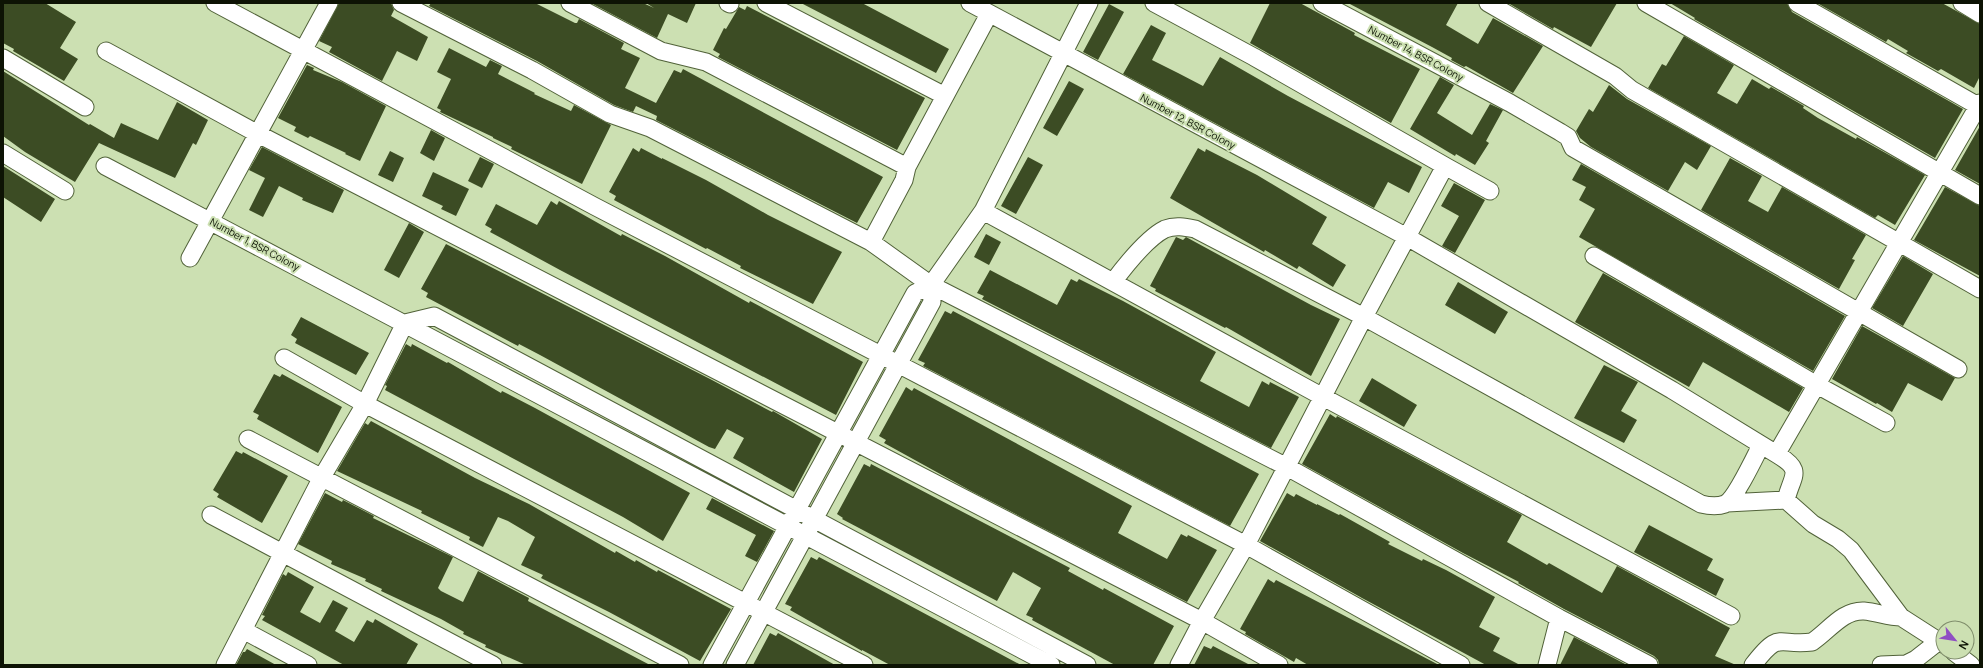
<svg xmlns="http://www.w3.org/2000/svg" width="1983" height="668" font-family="Manrope,sans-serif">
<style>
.building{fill:#3c4c24}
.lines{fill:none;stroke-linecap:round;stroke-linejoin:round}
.street-casing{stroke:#516239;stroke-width:19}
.street{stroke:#fff;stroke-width:17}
.labels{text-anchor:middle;stroke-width:4;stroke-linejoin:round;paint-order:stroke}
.street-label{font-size:10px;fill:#0d1304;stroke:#cce0b2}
</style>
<rect width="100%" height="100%" fill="#cce0b2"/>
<path class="building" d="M3 3H45L76 22 60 48 78 59 64 81 13 51 14 49 3 43Z
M339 3H391L394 10 391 16 428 37 417 61 397 51 382 81 329 52 332 47 319 41Z
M431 3H535L575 23H577L579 19 624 43 621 49 640 58 625 88 656 103 674 70 681 73 683 69 883 177 857 223 656 120 657 116 636 106 633 112 614 105 537 61 429 6Z
M591 3H643L654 8 646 3H696L687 23 668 14 657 38Z
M801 3H862L949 49 936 73Z
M1270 3H1300L1355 33 1354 35 1420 69 1391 123 1250 43Z
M1348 3H1458L1446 25 1478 44 1493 18 1543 46 1513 93 1466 66 1464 67 1451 60 1452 58 1432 47Z
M1508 3H1617L1591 47 1554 27 1553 29Z
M1670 3H1787L1792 12 1963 109 1935 158 1694 19 1695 18Z
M1817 3H1942L1980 24V76L1974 88 1941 69 1938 71 1906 53 1908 51 1888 39 1886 42Z
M1109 4 1124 12 1098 60 1083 52Z
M747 6 925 98 897 150 718 57 720 54 713 50 724 28 726 29 739 7 745 10Z
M1151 25 1166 33 1152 60 1178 73 1203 86 1220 57 1288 96 1422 167 1409 193 1388 182 1374 208 1123 74Z
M1684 36 1734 65 1717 93 1737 104 1752 79 1769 89 1771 87 1804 106 1803 108 1818 118 1856 139 1857 137 1925 175 1895 225 1878 215 1875 218 1648 88 1662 64 1666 66Z
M449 48 486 67 490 60 502 66 498 74 535 93 534 94 571 111 574 105 611 125 582 184 511 149 512 147 493 138V137L440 112 441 110 437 108 451 79 437 72Z
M307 65 314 68 313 70 342 82 386 106 360 161 345 154 346 153 310 136 308 138 294 131 296 127 278 118Z
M3 71 89 125 90 124 114 138 121 123 158 140 177 102 208 120 196 145 193 143 175 178 99 143 75 182 25 152 3 136Z
M1440 77 1454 85 1437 113 1472 135 1490 104 1503 110 1486 141 1489 143 1475 165 1456 154 1455 156 1410 129Z
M1069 81 1084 89 1057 136 1043 128Z
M1609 85 1627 99 1711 146 1697 170 1685 162 1668 191 1591 147 1580 138 1576 131 1589 109 1593 112Z
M1980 126V184L1955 170Z
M431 130 445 138 434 161 420 153Z
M262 147 344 190 333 213 302 200 303 198 279 186 263 217 249 210 265 178 249 170Z
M633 148 639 152 641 148 662 159V158L706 180 768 215 842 252 813 304 740 268 741 266 707 248 706 249 614 200 616 196 609 192Z
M1198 148 1205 152 1206 149 1257 175 1327 217 1312 244 1346 265 1333 287 1299 266 1297 269 1265 250 1264 252 1170 198Z
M390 151 404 158 393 182 378 175Z
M480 157 494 164 482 188 468 181Z
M1028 157 1043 165 1016 214 1001 206Z
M1730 158 1762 176 1748 201 1768 212 1782 187 1866 235 1852 259 1855 260 1839 289 1701 210Z
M1581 164 1845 316 1813 371 1579 237 1595 209 1579 200 1586 187 1572 180Z
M3 166 55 199 41 222 3 197Z
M433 172 469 189 456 216 441 209 443 206 422 196Z
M1454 183 1485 200 1455 253 1442 246 1459 216 1441 206Z
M1945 187 1980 206V276L1914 240Z
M551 201 557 205 559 201 621 236 622 234 665 256 749 303 750 301 863 362 836 415 560 270 490 232 492 229 485 225 496 204 537 225Z
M409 223 424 232 399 278 384 270Z
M986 234 1001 242 989 265 974 257Z
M1176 237 1183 240 1186 237 1311 305 1340 319 1311 376 1226 327 1225 328 1155 291 1156 289 1150 286Z
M446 244 712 380 772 412 773 411 822 439 794 492 733 458 744 438 727 429 715 449 709 447 540 355 519 344 518 346 426 297 428 293 421 289Z
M1903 256 1933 274 1903 326 1872 308Z
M990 270 1057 305 1071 279 1077 282 1079 279 1123 301 1216 352 1200 381 1249 407 1262 381 1269 385 1270 382 1299 397 1271 448 982 299 984 296 977 293Z
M1603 273 1803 388 1789 412 1703 362 1689 387 1575 322Z
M1458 282 1508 312 1495 334 1445 305Z
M945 311 951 314 953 311 972 321 1259 474 1230 526 923 366 925 363 918 360Z
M301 317 369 353 356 375 295 343 297 339 291 335Z
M1862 326 1955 378 1942 401 1908 383 1892 412 1877 403 1876 404 1832 379Z
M406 344 411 347 412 344 447 363 448 362 501 393 502 391 535 408 690 493 663 541 623 517 385 390 387 386 385 385Z
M1604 365 1638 382 1621 411 1637 420 1624 443 1574 418Z
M274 374 280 377 282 374 342 407 318 453 257 419 259 415 253 412Z
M1372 378 1417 405 1404 427 1359 401Z
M906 387 912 391 914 388 1132 506 1118 533 1167 559 1181 534 1187 537 1188 535 1217 550 1187 602 971 491 884 443 886 440 879 436Z
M1330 414 1336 418 1337 416 1522 515 1507 542 1547 565 1549 563 1602 593 1617 566 1730 628 1715 656 1736 665H1659L1658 660 1654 656 1564 609 1518 583 1519 582 1463 553 1302 464Z
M371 421 475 478 529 504 615 553 616 551 635 562 636 560 657 572 658 570 731 609 700 661 609 612 541 578 543 575 521 565 535 537 508 521 498 517 483 547 469 540 470 537 421 513 422 511 337 471 365 423 368 425Z
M236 451 242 454 243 452 288 476 262 523 217 497 219 494 213 490Z
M864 464 870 467 871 464 1070 568 1068 571 1103 590 1104 588 1174 626 1153 665H1115L1032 620 1033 618 1026 615 1041 588 1013 572 997 601 842 519 843 518 837 514Z
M325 493 342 502 343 500 374 516 373 518 453 557 438 588 441 591 463 602 478 571 529 598 528 601 650 665H526L485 647 486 645 463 634 464 632 441 619 381 591 382 589 365 581 366 579 331 564 332 561 298 544Z
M1287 493 1294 497 1296 494 1317 505V504L1339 515 1340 514 1390 542 1388 544 1422 561 1423 559 1446 570 1495 597 1479 627 1500 638 1493 651 1520 665H1486L1362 598 1260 541Z
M712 498 774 531 757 562 745 556 756 535 706 509Z
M1649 525 1713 559 1707 570 1724 579 1716 596 1634 552Z
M811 557 817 560 819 557 1021 665H890L862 650V651L790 610 792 607 785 604Z
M288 572 314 587 300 612 320 623 333 600 348 608 335 631 354 642 367 620 373 623 375 619 418 644 406 665H344L262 620 265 616 262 615 283 574 286 576Z
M1268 579 1274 583 1276 580 1439 665H1308L1296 658 1294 662 1245 634 1246 632 1240 629Z
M770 633 776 636 778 633 835 665H753Z
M1574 637 1627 665H1560Z
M1204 646 1211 649 1213 646 1250 665H1194Z
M247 649 256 654 276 665H236L243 652H245Z"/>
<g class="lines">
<defs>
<path id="street" d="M215 3 594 206 1246 545 1461 665
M401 3 532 70 610 114 650 128 871 242 931 285 1287 467 1559 618 1649 665
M570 3 661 51 706 62 907 167
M728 3 730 4
M766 3 945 96
M970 3 1407 237 1672 390 1778 455
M1154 3 1254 57 1445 166 1364 317 1246 545 1202 621 1179 665
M1322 3 1510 103 1560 132 1568 137 1573 148 1958 369
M1488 3 1615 76 1632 90 1980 289
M1646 3 1980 196
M1797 3 1980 107
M1962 3 1980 14
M106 51 258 134 1202 621 1279 665
M3 58 85 107
M3 153 65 191
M105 166 1051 665
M1445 166 1490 191
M983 211 1323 397 1731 616
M871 242 904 180 907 167 989 14
M1594 256 1817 385 1886 423
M190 258 329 3
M1113 282C1125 266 1147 238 1165 229 1175 225 1185 227 1195 229L1364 317 1701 504C1709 506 1717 507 1725 504 1735 499 1755 457 1761 445
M405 323 434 316 1087 665
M284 358 365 404 864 665
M248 439 680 665
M1727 503 1786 500
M211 515 493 665
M243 630 308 665
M1943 644 1901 617 1851 550 1838 539 1813 524 1786 500C1792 475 1804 471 1778 455L1780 448 1980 103
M1954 652 1971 665
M225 665 322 477 365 404 405 323
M712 665 915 293 931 285 983 211 1089 3
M735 665 932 302 931 285
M1547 665 1559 618
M1753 665C1780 630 1776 646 1812 642 1829 631 1842 610 1864 611 1877 612 1888 617 1901 617
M1881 665 1906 664 1916 659 1939 641"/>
</defs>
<use href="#street" class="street-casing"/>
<use href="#street" class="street"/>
</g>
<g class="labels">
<g class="street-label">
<text transform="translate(1416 53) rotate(28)" y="4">Number 14, BSR Colony</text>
<text transform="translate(1188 121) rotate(28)" y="4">Number 12, BSR Colony</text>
<text transform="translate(255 244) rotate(28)" y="4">Number 1, BSR Colony</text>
</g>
</g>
<rect width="1983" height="668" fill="none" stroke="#0d1304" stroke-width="8"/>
<g transform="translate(1955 640) rotate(120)"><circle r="19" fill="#cce0b2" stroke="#808e6c"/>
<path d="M0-3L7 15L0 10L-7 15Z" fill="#8f4ec3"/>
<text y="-6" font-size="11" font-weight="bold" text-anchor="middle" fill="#0d1304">N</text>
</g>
</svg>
